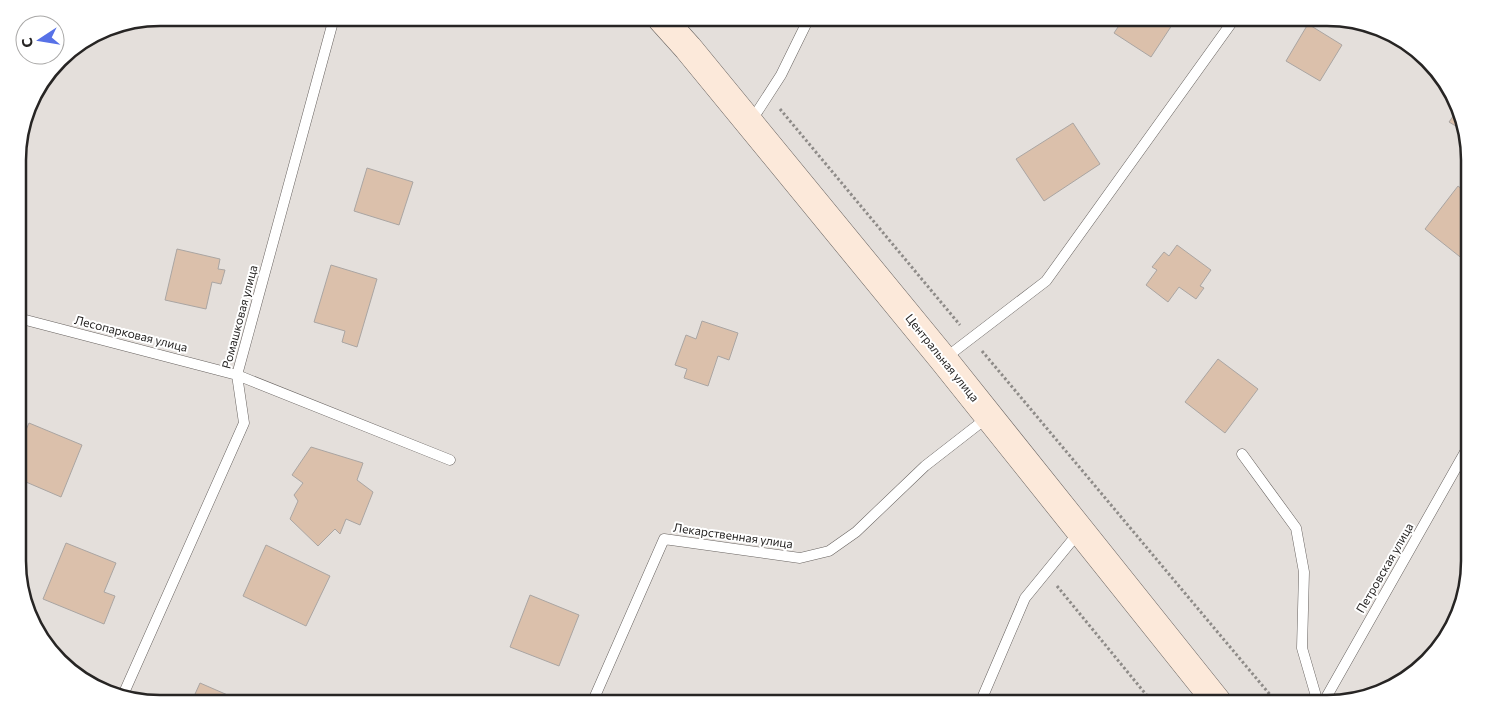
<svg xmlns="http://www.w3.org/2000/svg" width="1487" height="721" font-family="Commissioner,sans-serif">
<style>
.building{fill:#dbc0ab;stroke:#aaa5a2}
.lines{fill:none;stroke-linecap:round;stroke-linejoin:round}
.lane-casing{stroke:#686360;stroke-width:11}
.secondary-casing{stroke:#686360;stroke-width:29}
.path{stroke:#8e8b88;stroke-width:3;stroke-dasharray:2.5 2.5;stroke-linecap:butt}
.lane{stroke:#fff;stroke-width:10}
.secondary{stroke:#fce9da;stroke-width:28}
.labels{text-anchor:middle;stroke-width:4;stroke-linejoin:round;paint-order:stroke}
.street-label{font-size:12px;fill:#272524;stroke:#fff}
.rim{fill:none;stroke:#272524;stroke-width:2.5}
</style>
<rect width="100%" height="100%" fill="#e4dfdb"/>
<path class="building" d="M1124 18H1166L1174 22 1151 57 1114 33Z
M1308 24 1342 45 1320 81 1286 61Z
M1456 112 1464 131 1449 122Z
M1073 123 1100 164 1044 201 1016 159Z
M367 168 413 182 399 225 354 211Z
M1458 186 1468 194 1469 255 1464 260 1425 229Z
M1177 245 1211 270 1200 286 1204 288 1196 299 1179 287 1168 302 1146 285 1157 270 1152 267 1164 252 1169 256Z
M177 249 220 259 218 269 225 270 221 284 212 282 206 309 165 300Z
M331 265 377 279 357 347 342 342 345 331 314 322Z
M702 321 738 333 729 360 718 356 708 386 684 378 687 369 675 365 686 335 696 339Z
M1218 359 1258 389 1225 433 1185 402Z
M29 423 82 445 61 497 19 479V475L25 457 18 454V448Z
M311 447 363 463 357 480 373 492 360 525 346 519 340 534 335 529 318 546 290 519 298 501 294 495 303 483 292 475Z
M66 543 116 563 104 592 115 596 104 624 43 599Z
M266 545 330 576 306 626 243 596Z
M530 595 579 615 559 666 510 647Z
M200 683 246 703H191Z"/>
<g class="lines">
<defs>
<path id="lane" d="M750 123 781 75 809 18
M18 318 237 375 450 460
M944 359 1046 281 1235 18
M1242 454 1296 528 1304 572 1302 648 1318 703
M123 695 244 423 237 375 334 18
M592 703 664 539 800 558 829 551 856 532 925 466 988 417
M980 703 1025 598 1079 532
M1323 703 1469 445"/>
<path id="secondary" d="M661 18 688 48 943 359 1218 703"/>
</defs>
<use href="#lane" class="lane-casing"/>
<use href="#secondary" class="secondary-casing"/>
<path class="path" d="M780 109 960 325
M982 351 1277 703
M1057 586 1153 703"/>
<use href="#lane" class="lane"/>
<use href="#secondary" class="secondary"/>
</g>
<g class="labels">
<g class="street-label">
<text transform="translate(240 317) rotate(-75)" y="4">Ромашковая улица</text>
<text transform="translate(131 334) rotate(14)" y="4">Лесопарковая улица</text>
<text transform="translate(942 358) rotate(51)" y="4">Центральная улица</text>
<text transform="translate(733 536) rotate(8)" y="4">Лекарственная улица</text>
<text transform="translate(1385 568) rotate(-60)" y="4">Петровская улица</text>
</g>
</g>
<path d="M0 0H1487V721H0ZM160 26H1327A134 134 0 0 1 1461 160V561A134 134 0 0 1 1327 695H160A134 134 0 0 1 26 561V160A134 134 0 0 1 160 26Z" fill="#fff" fill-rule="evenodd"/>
<path class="rim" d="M160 26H1327A134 134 0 0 1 1461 160V561A134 134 0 0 1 1327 695H160A134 134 0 0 1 26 561V160A134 134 0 0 1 160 26Z"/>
<g transform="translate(40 40) rotate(258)"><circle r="24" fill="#ffffff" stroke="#a9a8a7"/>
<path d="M0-4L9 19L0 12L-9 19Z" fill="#5771e7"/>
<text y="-8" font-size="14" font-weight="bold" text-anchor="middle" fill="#272524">С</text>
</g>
</svg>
